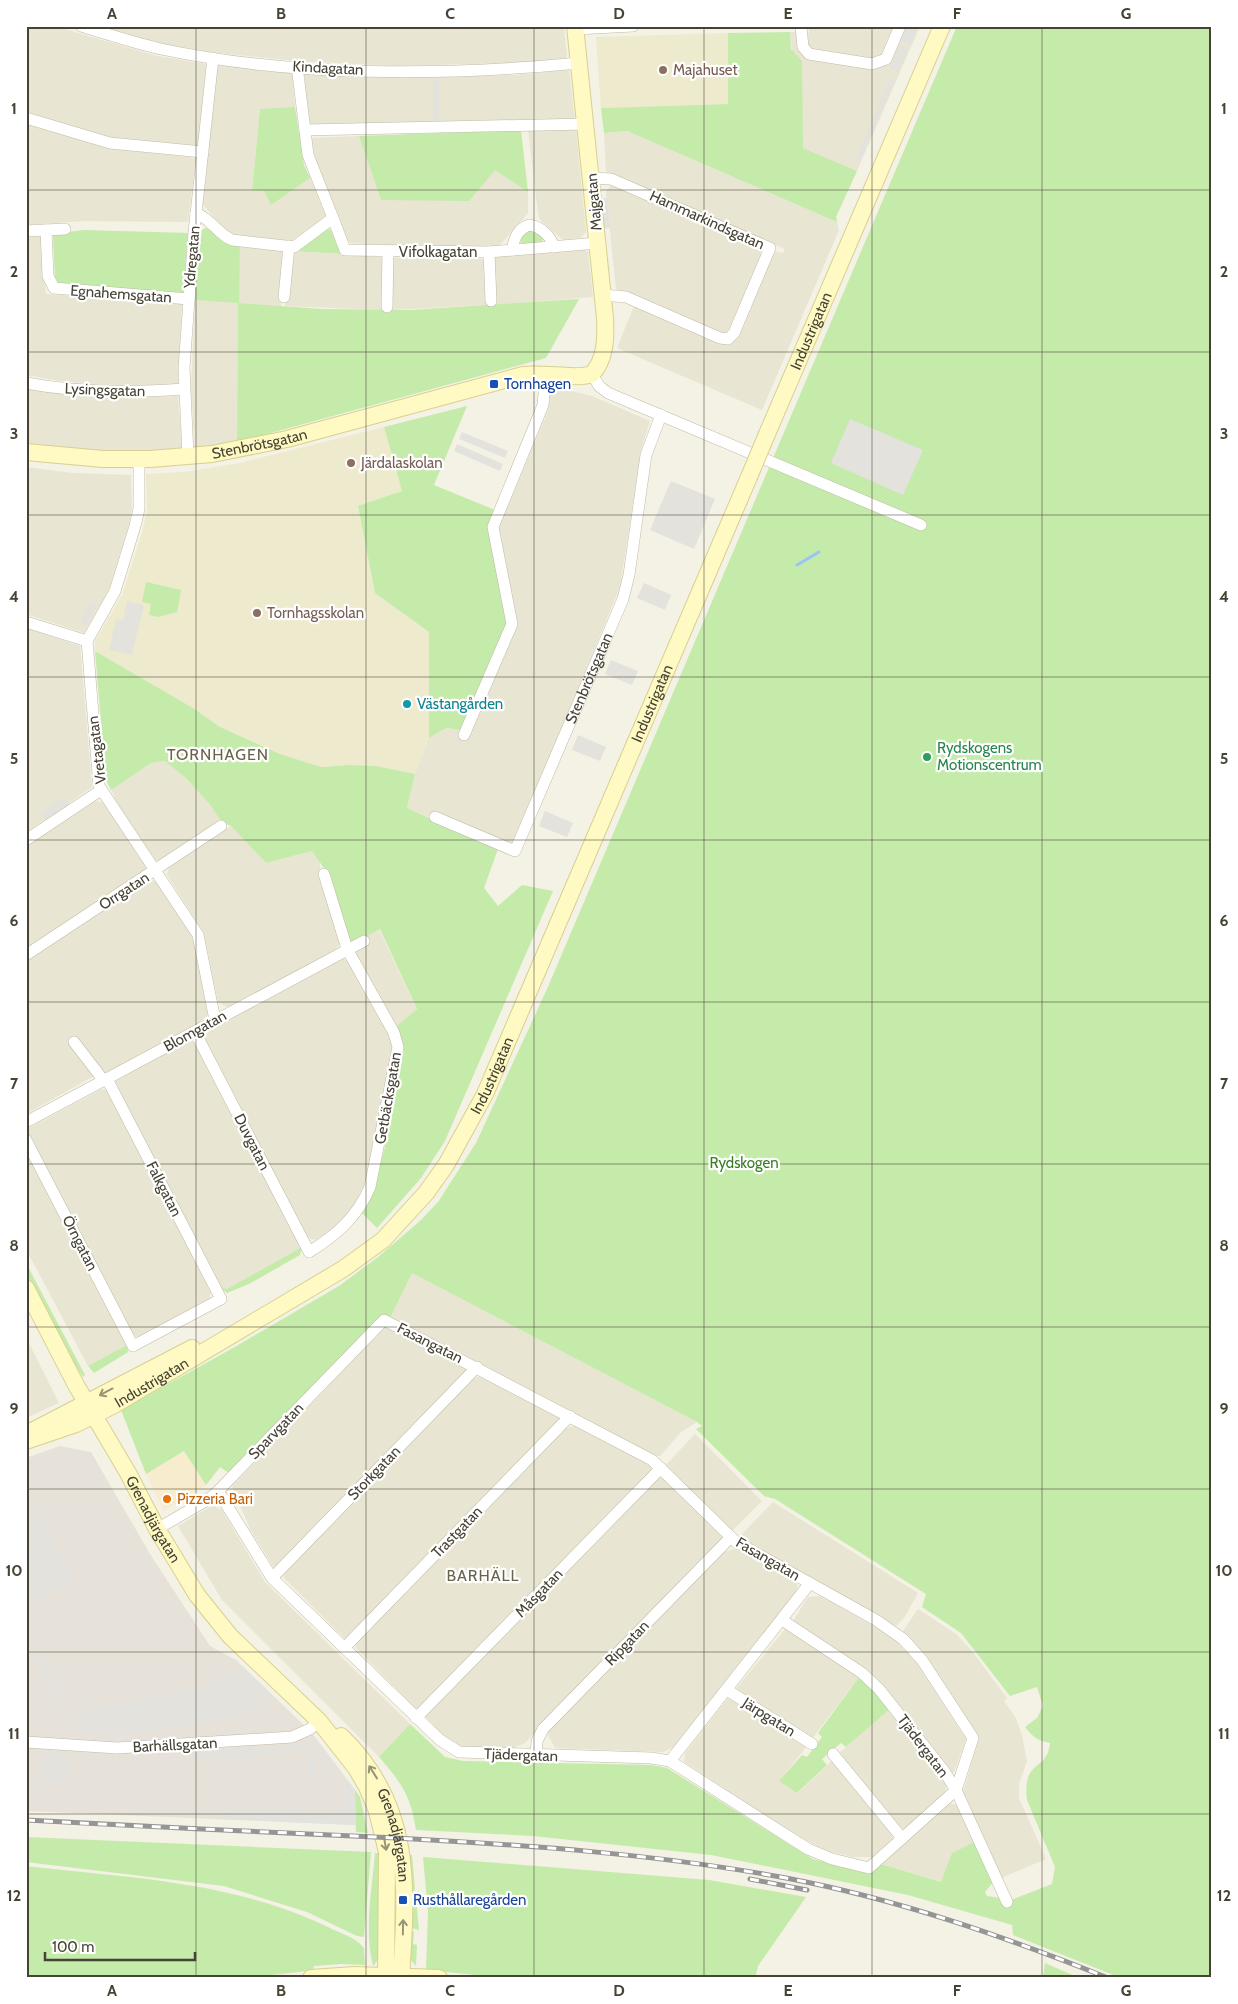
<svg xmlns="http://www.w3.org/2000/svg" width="1238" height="2004" font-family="Cabin,sans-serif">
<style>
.residential{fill:#e8e5d2}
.commercial{fill:#f8ecce}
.industrial{fill:#e6e2da}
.education{fill:#eeeacd}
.green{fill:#c4ebaa}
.parking{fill:#e4e2dd}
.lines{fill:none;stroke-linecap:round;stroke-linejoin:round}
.stream{stroke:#9cc3f6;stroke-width:3}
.street-casing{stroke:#c0bba6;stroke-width:12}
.secondary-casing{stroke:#d7d090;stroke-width:18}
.street{stroke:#fff;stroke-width:11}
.secondary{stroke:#fffac3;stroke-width:16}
.rail-casing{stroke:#959595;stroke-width:5}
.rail{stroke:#fff;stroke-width:3;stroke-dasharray:9;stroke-linecap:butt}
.secondary-bridge-casing{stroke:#d7d090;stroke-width:18;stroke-linecap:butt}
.secondary-bridge{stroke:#fffac3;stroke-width:16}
.oneway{stroke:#999574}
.grid{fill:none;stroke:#464234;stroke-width:1;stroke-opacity:0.55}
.education-dot{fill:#8d6e63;stroke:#fff;stroke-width:2}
.transit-dot{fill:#1a4fb4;stroke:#fff;stroke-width:2}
.culture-dot{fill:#0f9aa8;stroke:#fff;stroke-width:2}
.leisure-dot{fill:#2e9e5b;stroke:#fff;stroke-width:2}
.food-dot{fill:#e8710a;stroke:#fff;stroke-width:2}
.labels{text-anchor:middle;stroke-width:4.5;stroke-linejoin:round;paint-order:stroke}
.street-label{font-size:15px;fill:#464234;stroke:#fff}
.education-label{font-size:15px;fill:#785e54;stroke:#fff;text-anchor:start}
.transit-label{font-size:15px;fill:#164399;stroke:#fff;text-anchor:start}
.culture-label{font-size:15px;fill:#0d838f;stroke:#fff;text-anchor:start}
.leisure-label{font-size:15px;fill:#27864d;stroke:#fff;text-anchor:start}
.park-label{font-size:15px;fill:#377d23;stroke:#fff}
.food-label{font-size:15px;fill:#c56008;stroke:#fff;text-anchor:start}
.neighbourhood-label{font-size:16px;letter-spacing:1px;fill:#6a624a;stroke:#fff}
.neatline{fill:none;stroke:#464234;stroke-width:2}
.grid-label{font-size:16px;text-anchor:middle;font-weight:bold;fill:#464234}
</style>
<rect width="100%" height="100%" fill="#f4f1e5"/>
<path class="residential" d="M26 26H54L157 56 206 64 198 146 112 138 26 114Z
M101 26H564L567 58 512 63 396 66 296 61 210 52 159 44Z
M810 26H920L857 171 803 148 790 32 809 33Z
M218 65 292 72 295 107 260 110 252 189 264 191 271 205 310 178 326 217 290 242 229 234 202 204Z
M569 70 575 122 309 127 304 72 446 77 514 75Z
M26 124 109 148 196 158 188 222 84 221 26 225Z
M576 129 586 232 580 238 563 240 540 220 538 213 528 130Z
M627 131 837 222 839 230 762 410 617 348 634 306 722 343 773 251 783 253 785 249 606 172 604 133Z
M359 136 381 200 495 170 528 192V213L499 246 430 247 351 243 346 240 316 161 311 138Z
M611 185 760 249 761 257 728 333 722 334 616 289 606 192Z
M41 236 46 294 182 304 178 384 121 386 59 381 26 375V237Z
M240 245 280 250 284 252 281 306 238 303 237 442 195 449 191 390 195 300 238 302Z
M580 249 588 251 593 297 493 305 492 259 497 256Z
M293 251 380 257 383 259 384 310 285 306 290 255Z
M476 256 485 261 488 305 388 310 390 261 394 258Z
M26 387 59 393 122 398 178 396 182 449 119 452 26 444Z
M551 389 571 391 592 396 650 421 641 450 620 587 513 847 432 812 430 818 407 808 415 774 429 738 446 728 462 730 459 738 466 739 517 625 499 526 548 411Z
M26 467 73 473 131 475 132 509 129 524 109 589 84 633 26 614Z
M26 628 80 646 92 787 26 832Z
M165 761 187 779 211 806 221 821 160 861 154 860 113 798 115 796 111 790 151 763Z
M96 801 105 803 147 864 145 872 26 950V847Z
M231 826 266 863 312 851 320 859V874L342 941 336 949 229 1008 218 1002 204 933 167 875 169 867Z
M150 880 159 882 192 931 208 1015 199 1023 110 1073 101 1072 26 1114V961Z
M379 929 417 1010 396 1027 350 945Z
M340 958 348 960 385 1025 393 1048 365 1183 351 1210 332 1230 316 1240 307 1238 203 1038 205 1032Z
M189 1040 194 1041 302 1247 227 1289 220 1287 115 1086 116 1081Z
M102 1089 108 1091 211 1292 209 1299 139 1337 131 1334 27 1133 29 1128Z
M26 1151 127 1345 88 1366 26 1249Z
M412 1273 697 1422 681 1432 660 1456H654L390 1318Z
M391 1327 466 1367 467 1373 276 1567 273 1566 250 1529 232 1486 385 1328Z
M26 1337 59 1403 26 1418Z
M482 1376 558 1415 560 1421 348 1638H344L284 1578V1573L474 1378Z
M577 1425 651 1464V1471L420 1708H415L356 1648V1642L566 1428Z
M695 1434 762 1501 732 1531 665 1466Z
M658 1478H663L723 1535V1541L525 1743 513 1748 455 1747 426 1717 427 1713Z
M773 1502 918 1593 904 1618 896 1626 742 1539V1534Z
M214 1506 222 1510 265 1582 410 1724 379 1757 222 1600 178 1526 208 1508Z
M735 1549 797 1582 798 1592 676 1746 663 1752 555 1748 547 1733 723 1552Z
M821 1596 892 1637 916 1662 966 1739 954 1772 952 1773 886 1692 793 1621 808 1597Z
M918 1609 956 1634 972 1651 1007 1698 1004 1701 1016 1718 1022 1736 1027 1761 1019 1784V1798L1046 1859 1001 1878 963 1792 979 1737 933 1667 916 1644 903 1631Z
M785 1629 860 1676 811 1740 736 1689Z
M728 1698H731L807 1746 779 1781 798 1793 834 1759 893 1833 892 1839 872 1857H852L828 1851 805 1840 684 1762 685 1753Z
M890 1709 947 1783 945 1793 905 1828H898L839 1753Z
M949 1803 959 1805 976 1841 952 1853 942 1882 881 1864Z"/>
<path class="commercial" d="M184 1451 206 1485 164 1511 146 1474Z"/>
<path class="industrial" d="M60 1446 91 1452 150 1554 210 1646 236 1660 312 1733 355 1790 356 1825 26 1811V1458Z"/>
<path class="education" d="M728 33 729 104 601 108 596 37Z
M384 427 402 491 358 507 375 593 429 632V738L415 774 376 766 349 765 321 767 280 754 220 727 193 708 95 651V641L122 595 142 533 147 511 146 474 185 472 240 463Z"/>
<path class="green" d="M957 26H1212V1978H1121L1013 1935 1012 1925 908 1895 711 1855 533 1836 416 1830C411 1796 401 1782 379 1757L410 1724 445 1757 463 1761 651 1765 667 1768 813 1859 869 1874 881 1864 941 1882 952 1853 976 1841 994 1881 985 1892 987 1896 1000 1898 1003 1903 1052 1884 1055 1867 1027 1800C1022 1758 1047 1773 1050 1743 1038 1741 1032 1736 1025 1727L1037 1718 1043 1706 1037 1687 1010 1696 961 1633 922 1607 926 1594 775 1499 764 1496 696 1429 702 1426 697 1422 412 1273 390 1318 382 1314 229 1473 220 1467 206 1485 184 1451 146 1474 121 1410 233 1348 339 1286 378 1257 420 1221 438 1202 476 1143 547 989Z
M790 32 791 49 802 61 803 148 857 171 836 217 837 222 627 131 604 133 601 108 728 104V33Z
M295 107 304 165 310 178 271 205 264 191 252 190 260 109Z
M521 130 528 192 495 170 469 201 381 200 359 136Z
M205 228 212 229 224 243 240 245 239 303 322 309 410 310 579 299 546 358 237 442 238 303 195 300 200 232Z
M328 229 331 230 341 254 293 251Z
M84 230 188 233 183 293 60 285 55 278 53 234Z
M534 230 543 238 542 243 521 244V237L528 231Z
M467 406 434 485 495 510 508 622 462 730 446 728 429 738V632L375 593 358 506 402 491 384 427Z
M146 582 181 590 177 612 158 617 149 615 151 604 142 602Z
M95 651 193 708 220 727 280 754 321 767 349 765 376 766 415 774 407 808 498 849 484 888 498 906 522 885 553 891 445 1141 421 1178 377 1228 362 1213C387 1163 393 1103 404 1049L401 1038 396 1027 417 1009 380 929 350 945 328 874 312 851 266 863 231 826 221 821 211 806 187 779 165 761 151 763 111 790 106 780Z
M302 1247 300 1255 249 1284 227 1293 220 1287 227 1289Z
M26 1263 85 1375 83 1377 68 1355 26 1273Z
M127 1345 128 1352 94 1373 88 1366Z
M860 1676 890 1709 846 1747 841 1743 822 1759 827 1765 797 1793 779 1781 802 1755 807 1757 822 1737 818 1733Z
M355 1790 360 1797 368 1833 356 1832Z
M26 1837 371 1852 364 1937 357 1936 307 1912 224 1886 26 1862Z
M375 1853H381L378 1960 373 1966C364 1930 372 1889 375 1853Z
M409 1855H412L415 1889 409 1896Z
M423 1857 709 1880 806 1897 758 1966 755 1978H505L426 1970 428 1912Z
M26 1866C130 1878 232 1881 328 1927 339 1933 356 1937 364 1948L365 1965 341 1964 314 1966 313 1970C219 1984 121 1978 26 1978Z
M415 1896 416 1897 419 1930 412 1928V1897Z
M408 1931 414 1932 413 1944 417 1945 416 1966 409 1958Z
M1045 1963 1079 1978H1043Z"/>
<path class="parking" d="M906 26H918L910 45 900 41Z
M899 45 908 49 898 72 889 68Z
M890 78 895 80 860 161 856 159Z
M433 79H439L440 121H433Z
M607 198 610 228 601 229 598 199Z
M850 419 923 450 903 495 831 463Z
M462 432 508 451 505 458 459 439Z
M457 444 503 464 500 471 454 451Z
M671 481 715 499 694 549 650 530Z
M644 583 671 595 665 610 637 598Z
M127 601 144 605 132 655 109 650 116 619 123 620Z
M91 602 97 606 86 625 80 622Z
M611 660 638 671 632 685 605 674Z
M578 735 606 747 600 761 572 750Z
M64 797 69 804 45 820 40 813Z
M545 811 573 823 567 837 539 826Z
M34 1510 76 1579 26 1607V1515Z
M38 1654 67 1702 60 1706 31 1658Z
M242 1666 270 1693 232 1719 103 1736 76 1729 77 1710 210 1687Z
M317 1740 339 1769 334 1771 311 1743Z
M301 1744V1753L195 1760 194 1753Z
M44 1752 68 1753 66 1781H63L62 1786 41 1784Z
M306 1760H316V1776H308Z
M345 1777 355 1790 356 1825 220 1819 221 1808 340 1812Z"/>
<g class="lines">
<path class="stream" d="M797 565 819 552"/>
<defs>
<g id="street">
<path d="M81 26C107 34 134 43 161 49 293 77 445 76 579 63"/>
<path d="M801 26 803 47 809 54 872 64 886 59 900 26"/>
<path d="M576 29 633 26"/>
<path d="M297 66 308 155 333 218"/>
<path d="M26 118 110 143 203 152"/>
<path d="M305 130 586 124"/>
<path d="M592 178 611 179 770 248 734 333 728 339 720 338 626 297 603 295"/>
<path d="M196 213C211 219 218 234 232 240L294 247 333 218 345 250 489 252 598 243"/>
<path d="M46 230 48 276 54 288 189 299"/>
<path d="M26 231 65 229"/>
<path d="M513 250C513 239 518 229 529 225 540 226 551 236 554 247"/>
<path d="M489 252 491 301"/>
<path d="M284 297 289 246"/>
<path d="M387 307 388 252"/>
<path d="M592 374 599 386 608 393 921 525"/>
<path d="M26 383C79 393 131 393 184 389"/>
<path d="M188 456 184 368 194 232 213 58"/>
<path d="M139 459V509L135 526 115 591 87 641 99 786 198 935 215 1020"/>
<path d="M26 622 87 641"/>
<path d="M464 735 512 624 493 527 543 405 546 373"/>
<path id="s1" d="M435 817 515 851 623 599 629 575 646 455 661 415"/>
<path d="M26 840 101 790"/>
<path d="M26 955 221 826"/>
<path d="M195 1032 309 1252C337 1235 357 1217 370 1187L398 1047 394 1033 347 949 324 874"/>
<path d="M74 1042 104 1081"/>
<path d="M26 1122 364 941"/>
<path d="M26 1140 133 1346 221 1299 107 1079"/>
<path d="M157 1529 209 1499 218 1491 384 1320 652 1460 736 1542 876 1620 903 1639 922 1660 973 1738 956 1790 869 1868 832 1859 808 1849 670 1761 651 1758 459 1752 440 1740 272 1578 218 1491"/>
<path d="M272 1578 477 1367"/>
<path d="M782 1620 862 1673 879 1689 944 1771 956 1790 1007 1902"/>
<path d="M344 1648 570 1416"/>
<path d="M727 1690 812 1744"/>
<path d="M416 1718 661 1468"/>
<path d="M26 1742 117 1748 292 1737 310 1729 319 1721"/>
<path d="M833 1754 902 1838"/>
<path d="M536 1756 537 1741 543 1729 731 1537"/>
<path d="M670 1761 810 1583"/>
</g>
<g id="secondary">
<path id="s2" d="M767 434 942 26"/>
<path id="s3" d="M26 452 103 459H150L212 454 287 439 523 375C543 372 577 380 592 374 606 359 606 337 605 318L575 26"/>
<path id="s4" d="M26 1288 76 1385 128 1473 157 1529 197 1595 230 1636 319 1721 356 1768 367 1787 377 1811 387 1852 386 1978"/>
<path d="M32 1431 192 1348"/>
<path id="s5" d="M26 1441 76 1424 114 1405 343 1269 383 1240 426 1193 446 1165 485 1094 749 477"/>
<path id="s6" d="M341 1736C413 1805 407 1886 401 1978"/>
<path d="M311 1978 355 1975 439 1978"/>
</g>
</defs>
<use href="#street" class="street-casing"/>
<use href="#secondary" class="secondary-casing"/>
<use href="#street" class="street"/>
<use href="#secondary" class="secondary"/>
<defs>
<path id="rail" d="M26 1820C149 1827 273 1832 396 1838 527 1845 657 1854 786 1878 897 1899 1003 1936 1108 1978
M750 1879 807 1890"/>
</defs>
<use href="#rail" class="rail-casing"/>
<use href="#rail" class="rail"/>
<defs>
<path id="secondary-bridge" d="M749 477 767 434"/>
</defs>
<use href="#secondary-bridge" class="secondary-bridge-casing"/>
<use href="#secondary-bridge" class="secondary-bridge"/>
</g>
<defs><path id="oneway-shaft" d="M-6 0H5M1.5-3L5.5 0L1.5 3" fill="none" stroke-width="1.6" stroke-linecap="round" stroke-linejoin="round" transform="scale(1.25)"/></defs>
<g class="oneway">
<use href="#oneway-shaft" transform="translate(106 1392) rotate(152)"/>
<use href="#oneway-shaft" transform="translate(373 1772) rotate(-122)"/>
<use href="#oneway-shaft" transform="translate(385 1843) rotate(80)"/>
<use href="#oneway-shaft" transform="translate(403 1927) rotate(-89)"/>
</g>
<path class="grid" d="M196 26V1978M366 26V1978M534 26V1978M704 26V1978M872 26V1978M1042 26V1978M26 190H1212M26 352H1212M26 515H1212M26 677H1212M26 840H1212M26 1002H1212M26 1164H1212M26 1327H1212M26 1489H1212M26 1652H1212M26 1814H1212"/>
<g class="education-dot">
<circle cx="663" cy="70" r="5"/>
<circle cx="351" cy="463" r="5"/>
<circle cx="257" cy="613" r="5"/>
</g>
<g class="transit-dot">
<rect x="489" y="379" width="10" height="10" rx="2.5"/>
<rect x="398" y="1895" width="10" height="10" rx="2.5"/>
</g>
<circle class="culture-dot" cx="407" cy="704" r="5"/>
<circle class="leisure-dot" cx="927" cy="757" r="5"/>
<circle class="food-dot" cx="167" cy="1499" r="5"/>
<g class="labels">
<g class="street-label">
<text transform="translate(328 68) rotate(3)" y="5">Kindagatan</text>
<text transform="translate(594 202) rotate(-95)" y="5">Majgatan</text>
<text transform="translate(707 220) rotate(24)" y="5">Hammarkindsgatan</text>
<text x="438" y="257">Vifolkagatan</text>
<text transform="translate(192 257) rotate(-85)" y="5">Ydregatan</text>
<text transform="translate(121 294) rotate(4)" y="5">Egnahemsgatan</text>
<text dy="5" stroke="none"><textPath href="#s2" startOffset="112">Industrigatan</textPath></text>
<text transform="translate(105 390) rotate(2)" y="5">Lysingsgatan</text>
<text dy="5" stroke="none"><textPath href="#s3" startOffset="235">Stenbrötsgatan</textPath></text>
<text dy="5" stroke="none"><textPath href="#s1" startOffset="275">Stenbrötsgatan</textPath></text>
<text dy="5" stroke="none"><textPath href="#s5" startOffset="1015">Industrigatan</textPath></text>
<text transform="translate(97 750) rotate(-97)" y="5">Vretagatan</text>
<text transform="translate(124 891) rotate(-33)" y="5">Orrgatan</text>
<text transform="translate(195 1031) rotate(-29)" y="5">Blomgatan</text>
<text dy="5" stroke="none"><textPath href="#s5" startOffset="610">Industrigatan</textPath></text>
<text transform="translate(388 1098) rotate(-80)" y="5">Getbäcksgatan</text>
<text transform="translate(252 1142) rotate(63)" y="5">Duvgatan</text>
<text transform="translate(164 1189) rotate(63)" y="5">Falkgatan</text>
<text transform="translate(80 1243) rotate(63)" y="5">Örngatan</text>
<text transform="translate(430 1343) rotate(27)" y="5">Fasangatan</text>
<text dy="5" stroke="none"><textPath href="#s5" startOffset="139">Industrigatan</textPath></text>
<text transform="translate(276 1431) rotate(-46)" y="5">Sparvgatan</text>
<text transform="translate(374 1473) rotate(-46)" y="5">Storkgatan</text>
<text dy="5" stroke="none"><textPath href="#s4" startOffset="264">Grenadjärgatan</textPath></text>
<text transform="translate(457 1532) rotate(-46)" y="5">Trastgatan</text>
<text transform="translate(768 1559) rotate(30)" y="5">Fasangatan</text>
<text transform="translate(539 1593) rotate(-46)" y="5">Måsgatan</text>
<text transform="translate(627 1643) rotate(-46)" y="5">Ripgatan</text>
<text transform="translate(769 1717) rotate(32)" y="5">Järpgatan</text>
<text transform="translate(175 1745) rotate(-3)" y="5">Barhällsgatan</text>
<text transform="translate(923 1746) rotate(53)" y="5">Tjädergatan</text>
<text transform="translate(521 1755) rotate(2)" y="5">Tjädergatan</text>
<text dy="5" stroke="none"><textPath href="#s6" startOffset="115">Grenadjärgatan</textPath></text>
</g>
<g class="education-label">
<text x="673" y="75">Majahuset</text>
<text x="361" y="468">Järdalaskolan</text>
<text x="267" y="618">Tornhagsskolan</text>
</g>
<g class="transit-label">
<text x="504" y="389">Tornhagen</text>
<text x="413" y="1905">Rusthållaregården</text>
</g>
<g class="culture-label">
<text x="417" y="709">Västangården</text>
</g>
<g class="leisure-label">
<text x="937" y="753">Rydskogens<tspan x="937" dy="17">Motionscentrum</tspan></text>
</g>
<g class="park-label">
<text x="744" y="1168">Rydskogen</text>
</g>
<g class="food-label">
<text x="177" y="1504">Pizzeria Bari</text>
</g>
<g class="neighbourhood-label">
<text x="218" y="760">TORNHAGEN</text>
<text x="483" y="1581">BARHÄLL</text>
</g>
</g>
<rect width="1238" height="2004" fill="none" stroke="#ffffff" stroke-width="55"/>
<path d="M45 1952v8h150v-8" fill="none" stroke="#464234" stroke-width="2.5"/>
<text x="52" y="1952" font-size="15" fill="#464234" stroke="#ffffff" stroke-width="4" paint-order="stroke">100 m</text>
<rect x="28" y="28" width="1182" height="1948" class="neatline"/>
<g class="grid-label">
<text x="112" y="19">A</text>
<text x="281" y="19">B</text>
<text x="450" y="19">C</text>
<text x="619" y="19">D</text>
<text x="788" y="19">E</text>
<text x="957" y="19">F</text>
<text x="1126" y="19">G</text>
<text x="14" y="114">1</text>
<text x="1224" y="114">1</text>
<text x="14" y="277">2</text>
<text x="1224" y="277">2</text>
<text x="14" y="439">3</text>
<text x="1224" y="439">3</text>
<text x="14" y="602">4</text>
<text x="1224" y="602">4</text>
<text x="14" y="764">5</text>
<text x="1224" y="764">5</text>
<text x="14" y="926">6</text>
<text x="1224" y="926">6</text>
<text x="14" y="1089">7</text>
<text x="1224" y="1089">7</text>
<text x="14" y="1251">8</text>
<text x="1224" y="1251">8</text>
<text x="14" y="1414">9</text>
<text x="1224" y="1414">9</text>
<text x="14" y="1576">10</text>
<text x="1224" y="1576">10</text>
<text x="14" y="1739">11</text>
<text x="1224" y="1739">11</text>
<text x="14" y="1901">12</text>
<text x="1224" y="1901">12</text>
<text x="112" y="1996">A</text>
<text x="281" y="1996">B</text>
<text x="450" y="1996">C</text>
<text x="619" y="1996">D</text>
<text x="788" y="1996">E</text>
<text x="957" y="1996">F</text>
<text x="1126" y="1996">G</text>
</g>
</svg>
